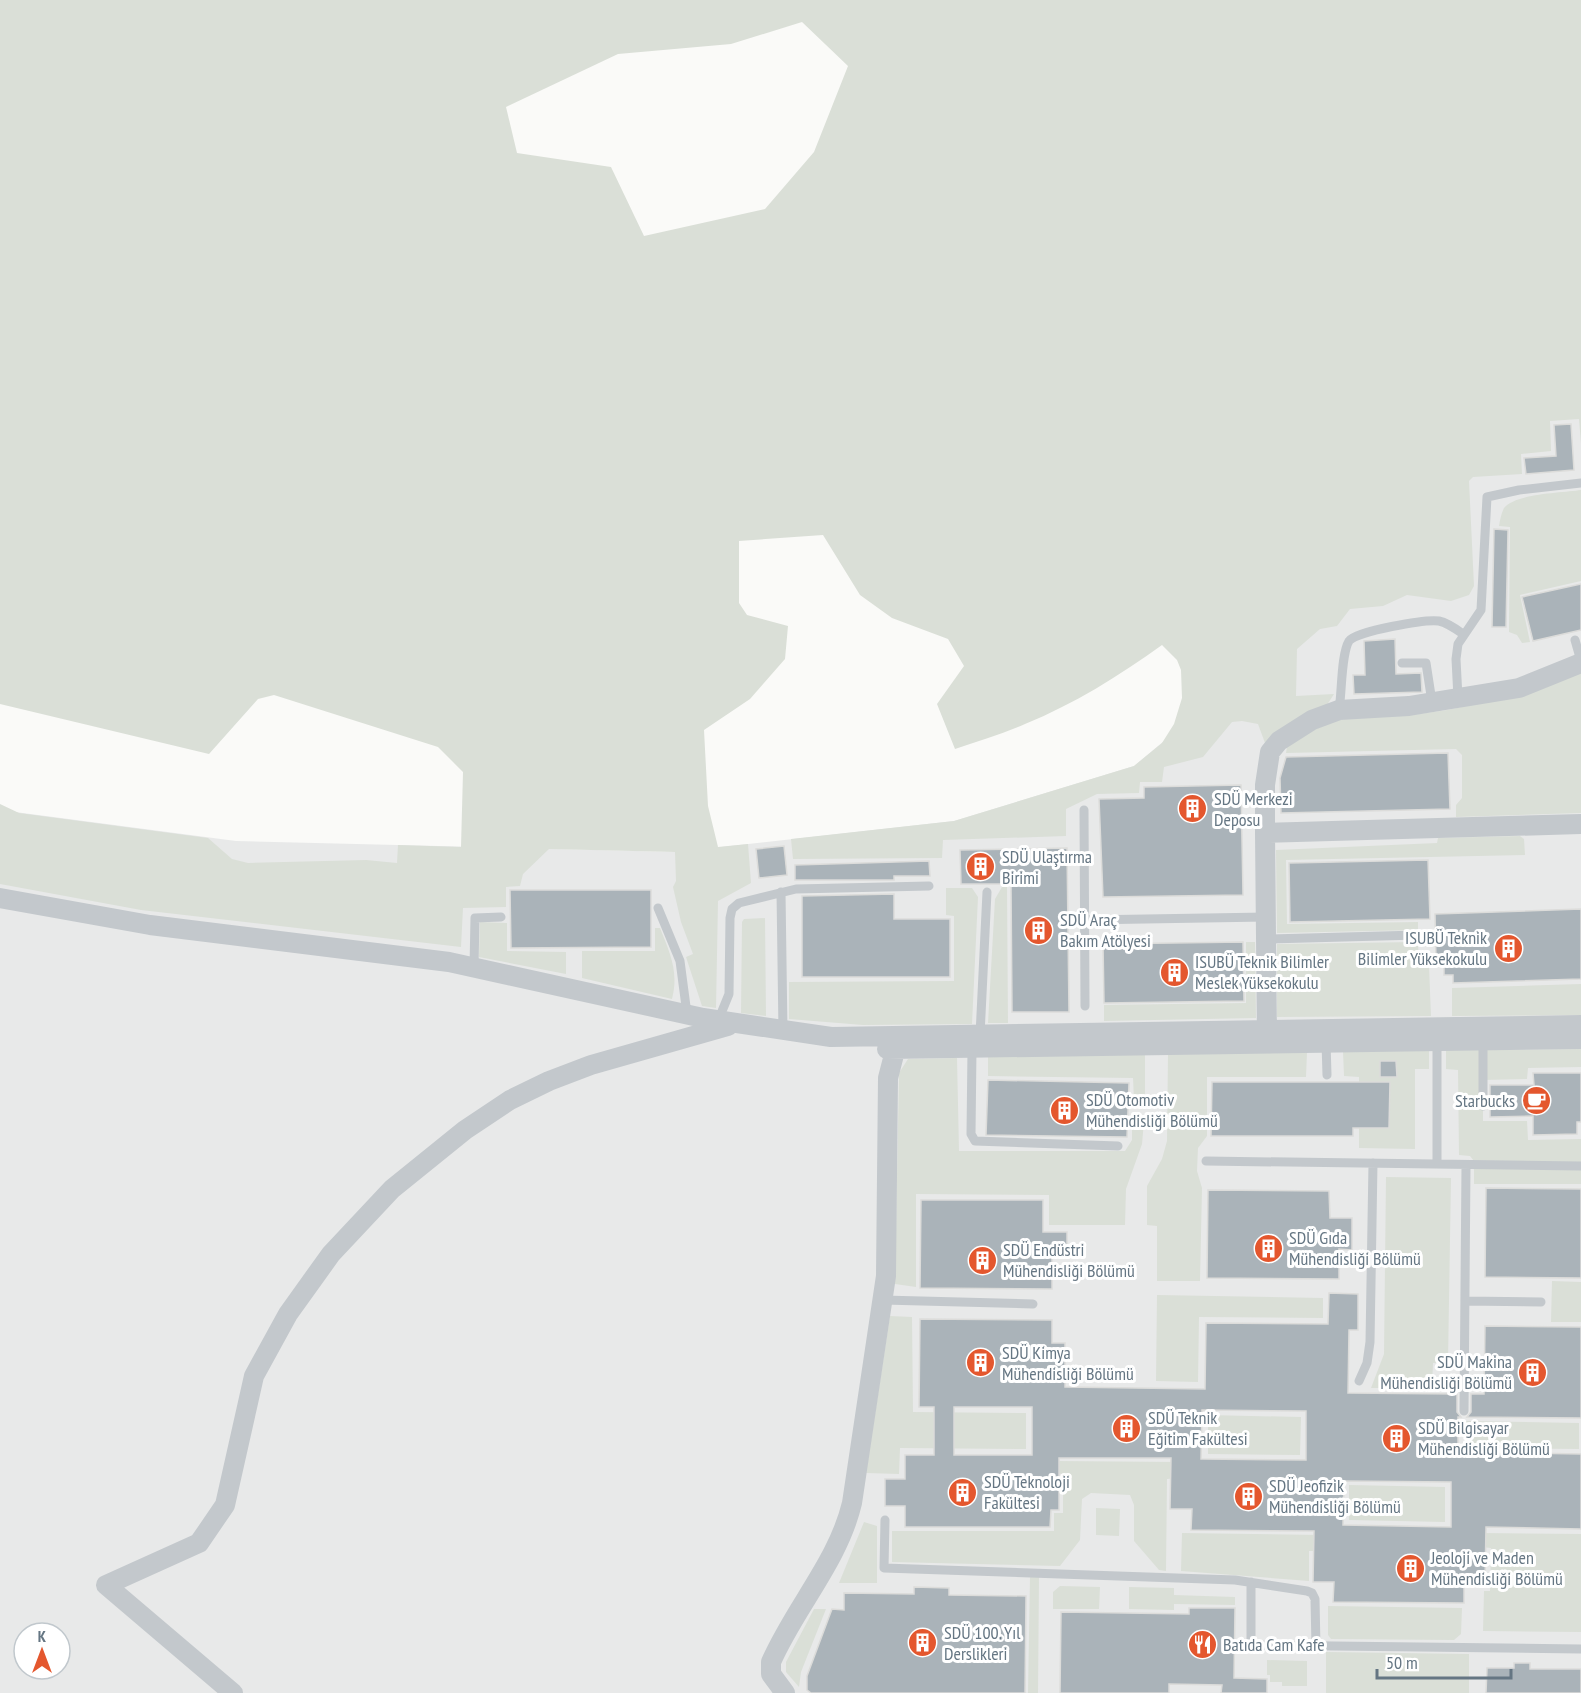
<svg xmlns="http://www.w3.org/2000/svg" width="1581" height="1693" font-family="'PT Sans Narrow',sans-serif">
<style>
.built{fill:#e8e9e9;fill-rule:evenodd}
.green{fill:#dadfd7;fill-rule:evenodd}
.building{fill:#aab3b9;stroke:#dcdcda;stroke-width:1.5;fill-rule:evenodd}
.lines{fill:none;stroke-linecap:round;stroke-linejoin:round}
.lane{stroke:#c3c8cc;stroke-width:9}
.street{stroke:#c3c8cc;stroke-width:20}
.labels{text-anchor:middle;stroke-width:6;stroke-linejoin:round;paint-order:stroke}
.poi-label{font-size:18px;fill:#657683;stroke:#fff;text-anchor:start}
</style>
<rect width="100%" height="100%" fill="#fafaf8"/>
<path class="built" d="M1581 82V1693H0V810L236 841 676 852 954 821 1134 766 1302 626ZM24 1633H60V1669H24Z"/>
<path class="green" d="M0 0H1581V443L1579 419 1550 421 1551 451 1521 454 1522 474 1473 477 1469 481 1474 586 1469 595 1451 601 1407 595 1383 606 1350 609 1337 626 1320 629 1297 649 1296 696 1334 694 1327 705 1265 743 1258 724 1242 721 1232 722 1203 757 1164 767 1162 782H1140L1139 793 1097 794 1066 809V836L943 840 942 858 793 859 791 839 954 821 1134 766 1162 743 1174 724 1182 698 1181 670 1177 660 1162 645C1119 676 1074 704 1025 724 1003 734 978 741 955 749L937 704 964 666 948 639 892 618 860 595 823 535 739 541V603L747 615 788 626 785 659 750 699 704 730 708 806 718 847 748 844 751 883 718 901 716 1008 702 1006 686 957 693 954 681 922 673 887 676 881 675 852 549 849 523 874 520 886 506 887V907L463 908 461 947 141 910 0 884V804L19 813 208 838 232 859 248 863 366 860 397 863 398 845 461 847 463 772 438 747 274 695 258 699 209 754 0 704ZM802 22 848 66 814 152 765 209 644 236 611 167 517 153 506 107 618 54 731 44Z
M1581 490V581L1520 595 1530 642 1522 643 1517 635 1509 632 1510 527 1499 526C1500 520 1501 514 1504 508 1516 493 1563 493 1581 490Z
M1581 671V813L1456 817V805L1462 798V755L1456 749 1286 753 1287 747 1318 725 1355 716 1412 715 1447 710 1521 695Z
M1520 836 1524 839 1525 855 1286 860 1287 924 1418 922V930L1277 933 1276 850 1437 843 1438 838Z
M1002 887H1007L1008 1023H988L995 899Z
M946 888H972L978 897 972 1024 863 1025 789 1019V982L954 981V916L946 915Z
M765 918 766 1016 741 1013 742 922 744 919Z
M480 922 507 923V951L566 952V974L479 957Z
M655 928H660C670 953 679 972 672 999L582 978V951H655Z
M1246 942H1255L1256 1018 1104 1021V1005L1246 1003Z
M1418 942 1419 965 1429 966 1431 1016 1277 1017V944Z
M1581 984V1015L1452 1016V988Z
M1581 1049V1067L1528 1068 1527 1079 1483 1080V1121H1527L1528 1140 1581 1139V1184H1474V1161L1470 1156 1459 1155 1458 1070 1446 1069V1050Z
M1429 1050V1069H1415V1149L1359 1148V1077L1344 1076 1343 1051Z
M1307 1052 1306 1077H1207V1136L1198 1148 1197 1171 1202 1188 1200 1281H1157V1226L1147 1225V1186L1162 1159 1167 1141 1168 1054Z
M1145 1054V1100H1134L1133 1078 988 1076V1057Z
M957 1058 959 1151H1125L1132 1140V1121H1144L1142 1144 1126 1189 1125 1225H1049V1195L916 1194V1287L895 1284 899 1073 908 1059Z
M1386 1177 1451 1178 1448 1362 1433 1363 1432 1388H1371L1384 1354Z
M1552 1281 1581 1282V1322H1551Z
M1157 1295 1323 1298V1318L1199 1317 1198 1382 1156 1381Z
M890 1316 912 1317 913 1412 1026 1413V1449L900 1448 899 1474 866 1473Z
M1208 1415 1301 1417 1300 1455 1208 1454Z
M1464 1421 1579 1423V1449L1464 1448Z
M1055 1461 1178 1462V1478L1167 1479 1166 1571 1159 1570 1134 1541V1505L1130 1495 1091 1493 1082 1499 1080 1540 1060 1566 892 1562V1531H1054V1513H1063V1474L1055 1473Z
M1349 1485 1445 1487V1522L1349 1520Z
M1096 1508 1120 1509 1119 1536 1096 1535Z
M864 1522 877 1526V1583H839Z
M1182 1533 1320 1535V1551H1309V1581L1181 1571Z
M1481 1533 1581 1534V1632L1483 1631 1484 1591H1490L1491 1548 1481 1547Z
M1030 1577H1039L1038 1693H1028Z
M1060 1586 1100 1587 1099 1609H1053V1592Z
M1129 1587 1174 1588V1595L1235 1597V1605L1174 1604V1610L1129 1609Z
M1328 1606 1462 1608 1461 1634 1454 1640 1331 1639 1328 1635Z
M814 1609H826L801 1672 799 1687 786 1672V1662Z
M1326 1652 1469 1654V1693H1326Z
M1267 1660 1307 1661V1686H1282V1682H1270V1675H1267Z"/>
<path class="building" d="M1571 424 1574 470 1526 474 1524 458 1556 456 1554 425Z
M1494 529 1508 530 1506 627H1492Z
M1581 584V630L1533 641 1522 597Z
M1395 639 1396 674 1421 673 1422 692 1354 694 1353 675H1365L1364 641Z
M1448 753 1450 809 1281 813 1280 778 1286 757Z
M1241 785 1243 895 1103 897 1099 799 1144 798V787Z
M784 846 787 875 759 878 756 849Z
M1067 848 1069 1012H1012L1011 884H961L960 850Z
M1428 860 1430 919 1290 922 1289 863Z
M929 861 930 876H894V880H795V865Z
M510 890H651V947L511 948Z
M894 894V919H950V977H802V896Z
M1581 909V979L1453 983V975H1444V961L1436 962 1435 914Z
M1243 942 1244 1001 1104 1003 1103 944Z
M1380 1061H1396L1397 1077H1380Z
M1533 1073H1581V1122H1577V1134L1533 1135V1116L1490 1117V1085H1534Z
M988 1080 1129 1083 1127 1137 986 1135Z
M1212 1082H1390L1389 1128H1353V1136H1211Z
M1486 1188 1581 1189V1278L1485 1277Z
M1208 1190 1329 1191 1330 1218H1352V1250L1339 1249V1279L1207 1278Z
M921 1200H1043V1232H1067V1257H1052V1289L920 1288Z
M1329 1293 1358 1294V1330H1349L1348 1393 1457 1394V1412L1461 1417H1458V1452L1581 1454V1529L1486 1527 1485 1583H1464V1603L1333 1602 1334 1582H1313L1314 1531 1191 1530 1192 1509H1170L1171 1458H1059V1510H1051L1050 1527H905V1506H885V1479H905V1455H934V1407H919L920 1319 1052 1320V1343H1065V1387L1205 1389 1206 1323 1328 1324ZM954 1407H1032V1455H954ZM1202 1410 1306 1411V1460L1201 1459ZM1344 1481 1451 1482V1527L1343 1525Z
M1485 1326 1581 1327V1418L1467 1417 1471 1412V1394H1484Z
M914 1587 949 1588V1595L1026 1596 1025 1693H811L807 1690V1676L832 1609 844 1610V1593L914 1594Z
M1189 1608H1235L1234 1678 1267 1679V1693H1221L1222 1685 1169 1684V1693H1060L1061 1612 1189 1614Z
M1514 1663H1530V1669H1581V1693H1486L1487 1668H1514Z"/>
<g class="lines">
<path class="lane" d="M1575 640 1581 661
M1402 663H1426L1432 702
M1458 698 1456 659 1458 644 1481 610 1487 497 1519 490 1581 483
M1339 710C1342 693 1341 654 1349 641 1356 631 1426 619 1439 621 1448 623 1456 629 1463 634
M1084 810 1085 1006
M781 892 783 1032
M658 908 680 961 687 1014
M1085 920 1266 917
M1266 939 1418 935
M474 967 475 918 501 917
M718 1021 729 994 730 918 732 909 739 903 796 889 929 886
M980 1035 987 892
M1483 1040V1106
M1437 1041V1164
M1326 1042 1327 1075
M972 1049 971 1134 975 1141 1118 1146
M1206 1161 1581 1166
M883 1300 1033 1304
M1465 1301 1541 1302
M1359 1381 1367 1363 1370 1342 1373 1163
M1464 1411 1466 1165
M885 1520 884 1568 1235 1580 1307 1591 1312 1593 1315 1599 1316 1647
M1251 1582V1645L1581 1649"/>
<path class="street" d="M1265 833V785L1270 752 1279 741 1312 720 1339 710 1409 706 1519 688 1581 663
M0 898 150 925 449 962 703 1018 831 1037 1581 1025
M1267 1040 1265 833 1581 824
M887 1049 1581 1039
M233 1693 106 1585 199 1543 225 1505 254 1376 288 1314 331 1254 392 1189 465 1130 510 1100 549 1081 591 1065 728 1026
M785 1693 771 1674V1662C795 1607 838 1562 852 1503L886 1276 888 1078 898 1039"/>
</g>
<defs>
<symbol id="building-disc" viewBox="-11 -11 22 22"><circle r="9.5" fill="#e4572e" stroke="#fff"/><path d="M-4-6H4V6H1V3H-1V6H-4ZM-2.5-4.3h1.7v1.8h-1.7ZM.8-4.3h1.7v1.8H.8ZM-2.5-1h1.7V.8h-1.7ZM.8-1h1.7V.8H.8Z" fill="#fff"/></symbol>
<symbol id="cafe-disc" viewBox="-11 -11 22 22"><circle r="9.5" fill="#e4572e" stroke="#fff"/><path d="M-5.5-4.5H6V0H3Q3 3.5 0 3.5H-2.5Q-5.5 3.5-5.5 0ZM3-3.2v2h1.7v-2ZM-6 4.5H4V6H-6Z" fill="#fff"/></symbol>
<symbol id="restaurant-disc" viewBox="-11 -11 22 22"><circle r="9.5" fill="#e4572e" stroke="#fff"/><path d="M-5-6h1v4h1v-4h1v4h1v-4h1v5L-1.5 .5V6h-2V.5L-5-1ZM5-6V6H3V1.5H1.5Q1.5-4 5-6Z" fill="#fff"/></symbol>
</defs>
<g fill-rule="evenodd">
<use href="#building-disc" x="1176" y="792" width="33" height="33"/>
<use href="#building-disc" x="964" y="850" width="33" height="33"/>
<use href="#building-disc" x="1022" y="914" width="33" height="33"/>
<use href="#building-disc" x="1492" y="932" width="33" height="33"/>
<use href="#building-disc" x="1158" y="956" width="33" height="33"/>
<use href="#cafe-disc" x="1520" y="1084" width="33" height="33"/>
<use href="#building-disc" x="1048" y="1094" width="33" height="33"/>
<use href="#building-disc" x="1252" y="1232" width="33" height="33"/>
<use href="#building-disc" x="966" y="1244" width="33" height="33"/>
<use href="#building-disc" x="964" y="1346" width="33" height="33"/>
<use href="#building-disc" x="1516" y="1356" width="33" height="33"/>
<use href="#building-disc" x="1110" y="1412" width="33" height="33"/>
<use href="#building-disc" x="1380" y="1422" width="33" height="33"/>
<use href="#building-disc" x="946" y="1476" width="33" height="33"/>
<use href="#building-disc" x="1232" y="1480" width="33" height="33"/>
<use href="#building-disc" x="1394" y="1552" width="33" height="33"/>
<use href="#building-disc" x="906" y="1626" width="33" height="33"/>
<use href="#restaurant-disc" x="1186" y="1628" width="33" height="33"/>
</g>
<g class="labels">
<g class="poi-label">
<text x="1214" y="805">SDÜ Merkezi<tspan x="1214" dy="21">Deposu</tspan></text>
<text x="1002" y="863">SDÜ Ulaştırma<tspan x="1002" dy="21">Birimi</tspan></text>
<text x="1060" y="926">SDÜ Araç<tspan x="1060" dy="21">Bakım Atölyesi</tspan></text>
<text x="1487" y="944" text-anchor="end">ISUBÜ Teknik<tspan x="1487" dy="21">Bilimler Yüksekokulu</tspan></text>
<text x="1195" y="968">ISUBÜ Teknik Bilimler<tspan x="1195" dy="21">Meslek Yüksekokulu</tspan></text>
<text x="1086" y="1106">SDÜ Otomotiv<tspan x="1086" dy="21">Mühendisliği Bölümü</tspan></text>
<text x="1515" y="1107" text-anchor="end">Starbucks</text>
<text x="1289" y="1244">SDÜ Gıda<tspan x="1289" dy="21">Mühendisliği Bölümü</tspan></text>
<text x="1003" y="1256">SDÜ Endüstri<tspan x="1003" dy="21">Mühendisliği Bölümü</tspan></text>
<text x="1002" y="1359">SDÜ Kimya<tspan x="1002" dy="21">Mühendisliği Bölümü</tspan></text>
<text x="1512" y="1368" text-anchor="end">SDÜ Makina<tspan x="1512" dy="21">Mühendisliği Bölümü</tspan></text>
<text x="1148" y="1424">SDÜ Teknik<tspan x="1148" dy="21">Eğitim Fakültesi</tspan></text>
<text x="1418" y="1434">SDÜ Bilgisayar<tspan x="1418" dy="21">Mühendisliği Bölümü</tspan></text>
<text x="984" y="1488">SDÜ Teknoloji<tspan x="984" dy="21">Fakültesi</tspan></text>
<text x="1269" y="1492">SDÜ Jeofizik<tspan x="1269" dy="21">Mühendisliği Bölümü</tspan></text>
<text x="1431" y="1564">Jeoloji ve Maden<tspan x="1431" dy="21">Mühendisliği Bölümü</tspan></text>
<text x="944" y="1639">SDÜ 100. Yıl<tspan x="944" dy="21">Derslikleri</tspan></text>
<text x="1223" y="1651">Batıda Cam Kafe</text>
</g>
</g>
<g transform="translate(42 1651)"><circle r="28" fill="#ffffff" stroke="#c1c8cd" stroke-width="1.5"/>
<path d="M0-4.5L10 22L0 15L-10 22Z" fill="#e4572e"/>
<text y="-9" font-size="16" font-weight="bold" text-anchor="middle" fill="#657683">K</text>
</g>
<path d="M1377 1669v9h134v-9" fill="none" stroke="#657683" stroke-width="3"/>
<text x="1386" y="1669" font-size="18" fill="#657683" stroke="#ffffff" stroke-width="4.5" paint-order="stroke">50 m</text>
</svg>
